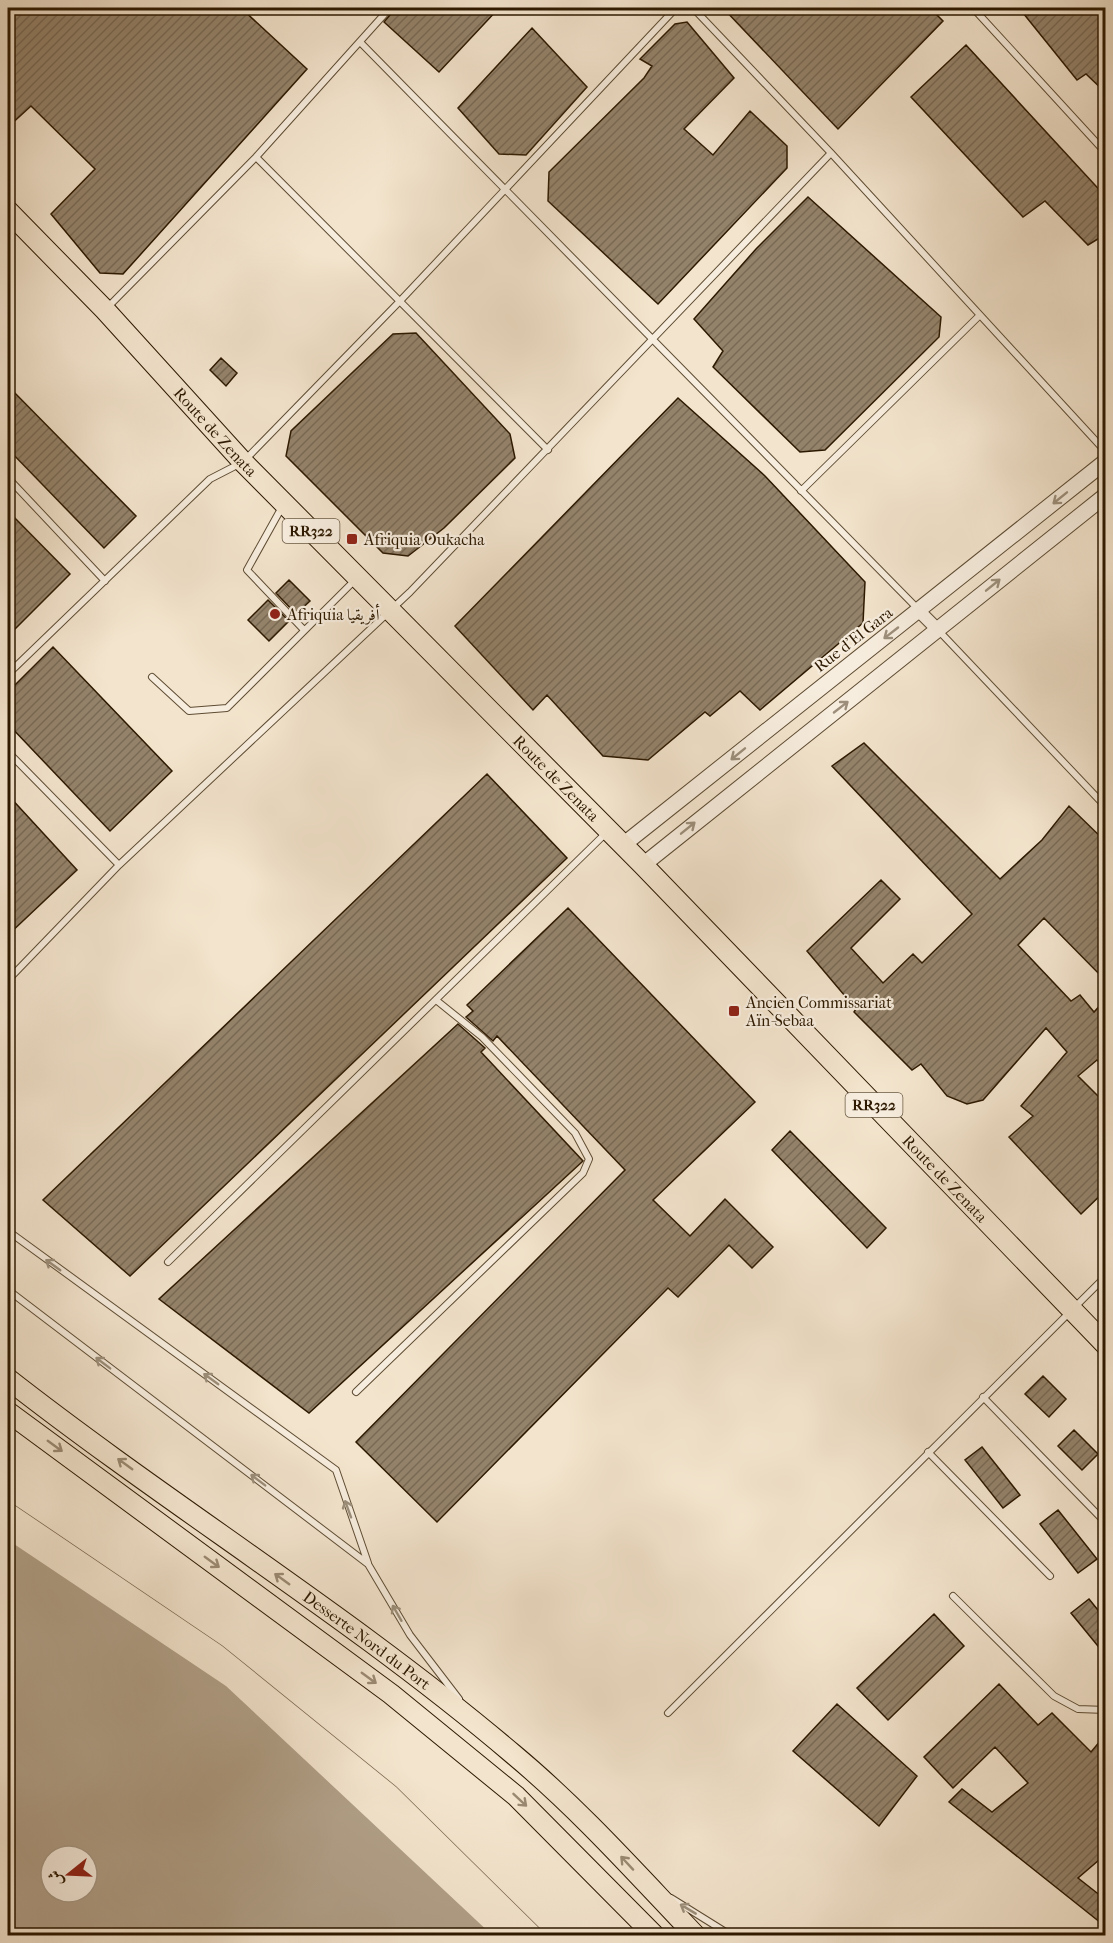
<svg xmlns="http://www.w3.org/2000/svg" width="1113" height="1943" font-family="'IM FELL French Canon',Amiri,serif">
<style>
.water{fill:#b09f87;stroke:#7c6951;stroke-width:1.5;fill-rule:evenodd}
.pier{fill:#f3e4cd}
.building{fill:url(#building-hatch);stroke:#2d1900;stroke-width:1.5}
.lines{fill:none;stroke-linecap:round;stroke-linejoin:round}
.service-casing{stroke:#5e4c33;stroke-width:8}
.minor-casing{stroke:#5e4c33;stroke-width:14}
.tertiary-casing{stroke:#5e4c33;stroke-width:17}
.primary-casing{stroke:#2d1900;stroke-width:22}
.service{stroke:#f7edde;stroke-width:6}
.minor{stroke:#f7edde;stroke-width:12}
.tertiary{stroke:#f7edde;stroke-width:15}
.primary{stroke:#f3e4cd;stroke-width:20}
.oneway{stroke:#9c8e7a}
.oneway2{stroke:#9a8971}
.poi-dot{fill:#8f2418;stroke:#f7edde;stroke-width:2}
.labels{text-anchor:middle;stroke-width:4.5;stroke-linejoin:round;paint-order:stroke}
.shield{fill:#f7edde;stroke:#6a5943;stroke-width:1.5}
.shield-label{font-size:15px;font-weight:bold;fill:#2d1900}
.street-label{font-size:16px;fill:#2d1900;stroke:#f7edde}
.poi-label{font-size:16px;fill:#2d1900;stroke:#f7edde;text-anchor:start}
</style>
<defs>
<pattern id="building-hatch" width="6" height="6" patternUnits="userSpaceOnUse" patternTransform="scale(1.5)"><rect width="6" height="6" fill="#94836b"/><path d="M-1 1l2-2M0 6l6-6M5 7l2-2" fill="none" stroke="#796a56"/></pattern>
</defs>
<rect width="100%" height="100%" fill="#f3e4cd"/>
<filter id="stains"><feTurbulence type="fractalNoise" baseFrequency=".00333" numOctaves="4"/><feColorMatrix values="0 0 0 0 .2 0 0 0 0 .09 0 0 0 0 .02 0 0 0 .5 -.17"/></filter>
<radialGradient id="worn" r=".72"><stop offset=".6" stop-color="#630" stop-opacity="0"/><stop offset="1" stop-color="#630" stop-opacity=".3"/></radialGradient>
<path class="water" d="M8 1501 222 1646 396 1787 546 1935H8ZM51 1856H87V1892H51Z"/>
<path class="pier" d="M8 1501 222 1646 396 1787 546 1935H492L226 1686 8 1540Z"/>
<path class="building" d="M8 8H241L307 69 123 274 100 273 51 214 95 169 31 106 8 127Z
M396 8H499L439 72 384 22Z
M723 8H930L943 21 838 129Z
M1019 8H1106V93L1086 74 1077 80Z
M687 22 734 78 684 129 713 155 750 111 787 146V168L658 304 548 201 549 172 644 78 652 66 640 59 675 24Z
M532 28 587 87 526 155 499 154 458 108Z
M966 45 1106 197V234L1088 245 1045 201 1023 217 911 97Z
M808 197 941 317 939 337 825 450 800 452 713 367 723 351 694 319 756 249Z
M416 333 510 434 515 458 444 528 408 556 383 553 286 456 291 431 393 334Z
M221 358 237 373 226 386 210 370Z
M8 386 136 516 104 548 8 449Z
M678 398 765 476 865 582 863 623 760 710 740 691 710 716 705 712 648 760 603 756 547 695 533 710 455 626Z
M8 511 70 574 8 636Z
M289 580 310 601 296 614 276 593Z
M268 600 289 621 269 641 248 620Z
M53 647 172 771 110 831 8 724V692Z
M864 743 1000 879 1042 840 1069 806 1106 842V981L1044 918 1018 945 1071 1001 1080 995 1094 1012 1106 999V1069L1097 1060 1078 1076 1106 1104V1190L1081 1214 1009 1137 1033 1116 1021 1106 1067 1052 1046 1028 983 1100 967 1104 947 1096 921 1064 912 1070 854 1012 856 1009 807 951 881 880 900 899 851 948 883 983 913 954 922 963 972 914 832 766Z
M487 774 567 858 130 1276 43 1200Z
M8 795 77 870 8 935Z
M568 908 755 1102 653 1200 690 1236 725 1199 773 1247 752 1268 729 1245 678 1297 668 1288 437 1522 356 1442 625 1170 497 1036 493 1041 466 1017 473 1011 467 1005Z
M458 1024 485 1048 481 1052 583 1161 309 1413 159 1299Z
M790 1131 886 1228 867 1248 772 1150Z
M1043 1376 1066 1399 1049 1417 1025 1394Z
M1074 1430 1098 1454 1082 1470 1058 1446Z
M982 1447 1020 1495 1003 1508 965 1460Z
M1058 1510 1097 1559 1078 1573 1040 1524Z
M1089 1599 1106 1620V1656L1071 1613Z
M934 1614 964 1646 888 1720 857 1688Z
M999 1684 1038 1725 1052 1713 1091 1752 1106 1734V1854L1078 1878 1106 1900V1927L949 1802 962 1789 992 1812 1028 1783 995 1747 953 1788 924 1757Z
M837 1704 917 1776 879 1826 793 1751Z"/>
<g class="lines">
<defs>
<path id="service" d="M693 8 831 153 1106 452
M973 8 1106 153
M360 42 919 610
M256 157 548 450
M107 308 256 157 390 8
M8 478 105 581
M801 491 980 315
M282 507 247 570 304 630
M939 631 1106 807
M8 674 210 479 243 462 400 301 676 8
M152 677 189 711 227 708 355 580
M8 752 119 865
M8 980 119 865 410 592 831 153
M8 1231 336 1470 368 1563
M168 1262 607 832
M8 1290 368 1564 410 1635 459 1699
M356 1392 583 1173 589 1159 575 1133 482 1037 436 1000
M983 1397 1105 1522
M928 1452 1050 1576
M953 1596 1054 1696 1078 1709 1106 1710
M668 1713 1106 1276
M671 1898 732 1936"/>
<path id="minor" d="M919 611 938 630"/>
<path id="tertiary" d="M623 845 1106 461
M643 865 1106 495"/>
<g id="primary">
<path id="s1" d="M8 211 105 310 243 462 643 865 1106 1345"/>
<path id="s2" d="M8 1379C173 1508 353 1618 513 1754 579 1809 636 1873 696 1936"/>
<path d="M8 1412 391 1694 516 1796 655 1936"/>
</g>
</defs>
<use href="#service" class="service-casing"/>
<use href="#minor" class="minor-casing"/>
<use href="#tertiary" class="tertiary-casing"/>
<use href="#primary" class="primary-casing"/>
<use href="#service" class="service"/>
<use href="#minor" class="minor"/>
<use href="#tertiary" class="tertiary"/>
<use href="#primary" class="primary"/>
</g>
<defs><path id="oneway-shaft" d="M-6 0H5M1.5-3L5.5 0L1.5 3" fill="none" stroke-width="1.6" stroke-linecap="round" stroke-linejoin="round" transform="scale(1.5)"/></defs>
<g class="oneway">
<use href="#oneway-shaft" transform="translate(1060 498) rotate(141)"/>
<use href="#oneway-shaft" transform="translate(993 585) rotate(-39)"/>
<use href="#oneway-shaft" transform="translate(891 633) rotate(142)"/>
<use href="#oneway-shaft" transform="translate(841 707) rotate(-38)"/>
<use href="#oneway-shaft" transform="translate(738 754) rotate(141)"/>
<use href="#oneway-shaft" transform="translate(688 828) rotate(-39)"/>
<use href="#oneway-shaft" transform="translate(53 1265) rotate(-144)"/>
<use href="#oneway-shaft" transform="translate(103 1363) rotate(-143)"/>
<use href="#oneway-shaft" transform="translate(211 1379) rotate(-144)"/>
<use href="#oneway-shaft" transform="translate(258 1480) rotate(-143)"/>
<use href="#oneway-shaft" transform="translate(348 1509) rotate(-110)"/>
<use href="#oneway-shaft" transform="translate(397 1613) rotate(-120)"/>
<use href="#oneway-shaft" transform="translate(688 1909) rotate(-149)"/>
</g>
<g class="oneway2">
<use href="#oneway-shaft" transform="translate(55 1446) rotate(36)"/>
<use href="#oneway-shaft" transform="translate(125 1464) rotate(-144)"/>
<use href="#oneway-shaft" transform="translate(212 1562) rotate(36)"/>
<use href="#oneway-shaft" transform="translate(282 1579) rotate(-144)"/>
<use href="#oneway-shaft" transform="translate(369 1678) rotate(36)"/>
<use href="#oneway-shaft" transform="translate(520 1800) rotate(43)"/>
<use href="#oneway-shaft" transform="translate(627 1863) rotate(-133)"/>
</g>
<g class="poi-dot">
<rect x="346" y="533" width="12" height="12" rx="3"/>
<circle cx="275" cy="614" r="6"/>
<rect x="728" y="1005" width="12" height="12" rx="3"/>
</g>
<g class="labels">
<g class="shield">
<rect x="282.5" y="519" width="57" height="24" rx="4.5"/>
<rect x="845.5" y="1093" width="57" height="24" rx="4.5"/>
</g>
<g class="shield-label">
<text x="311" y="536">RR322</text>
<text x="874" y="1110">RR322</text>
</g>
<g class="street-label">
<text dy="6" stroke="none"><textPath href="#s1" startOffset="303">Route de Zenata</textPath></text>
<text transform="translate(853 639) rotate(-38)" y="6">Rue d'El Gara</text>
<text dy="6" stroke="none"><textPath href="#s1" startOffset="789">Route de Zenata</textPath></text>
<text dy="6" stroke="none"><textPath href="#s1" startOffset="1347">Route de Zenata</textPath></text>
<text dy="6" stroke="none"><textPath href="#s2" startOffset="444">Desserte Nord du Port</textPath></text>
</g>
<g class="poi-label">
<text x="364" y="545">Afriquia Oukacha</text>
<text x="287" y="620">Afriquia أفريقيا</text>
<text x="746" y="1008">Ancien Commissariat<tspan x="746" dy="18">Aïn-Sebaa</tspan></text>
</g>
</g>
<rect width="1113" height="1943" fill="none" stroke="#f3e4cd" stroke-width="30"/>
<rect x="9" y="9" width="1095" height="1925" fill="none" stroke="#2d1900" stroke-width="3"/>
<rect x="15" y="15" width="1083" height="1913" fill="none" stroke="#2d1900" stroke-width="1.5"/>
<g transform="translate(69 1874) rotate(252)"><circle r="28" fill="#f7edde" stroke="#a69885" stroke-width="1.5"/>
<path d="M0-4.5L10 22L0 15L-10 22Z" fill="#8f2418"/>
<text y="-9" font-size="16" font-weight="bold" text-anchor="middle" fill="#2d1900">ش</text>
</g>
<rect width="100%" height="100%" filter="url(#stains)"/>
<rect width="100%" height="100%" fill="url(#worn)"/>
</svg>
